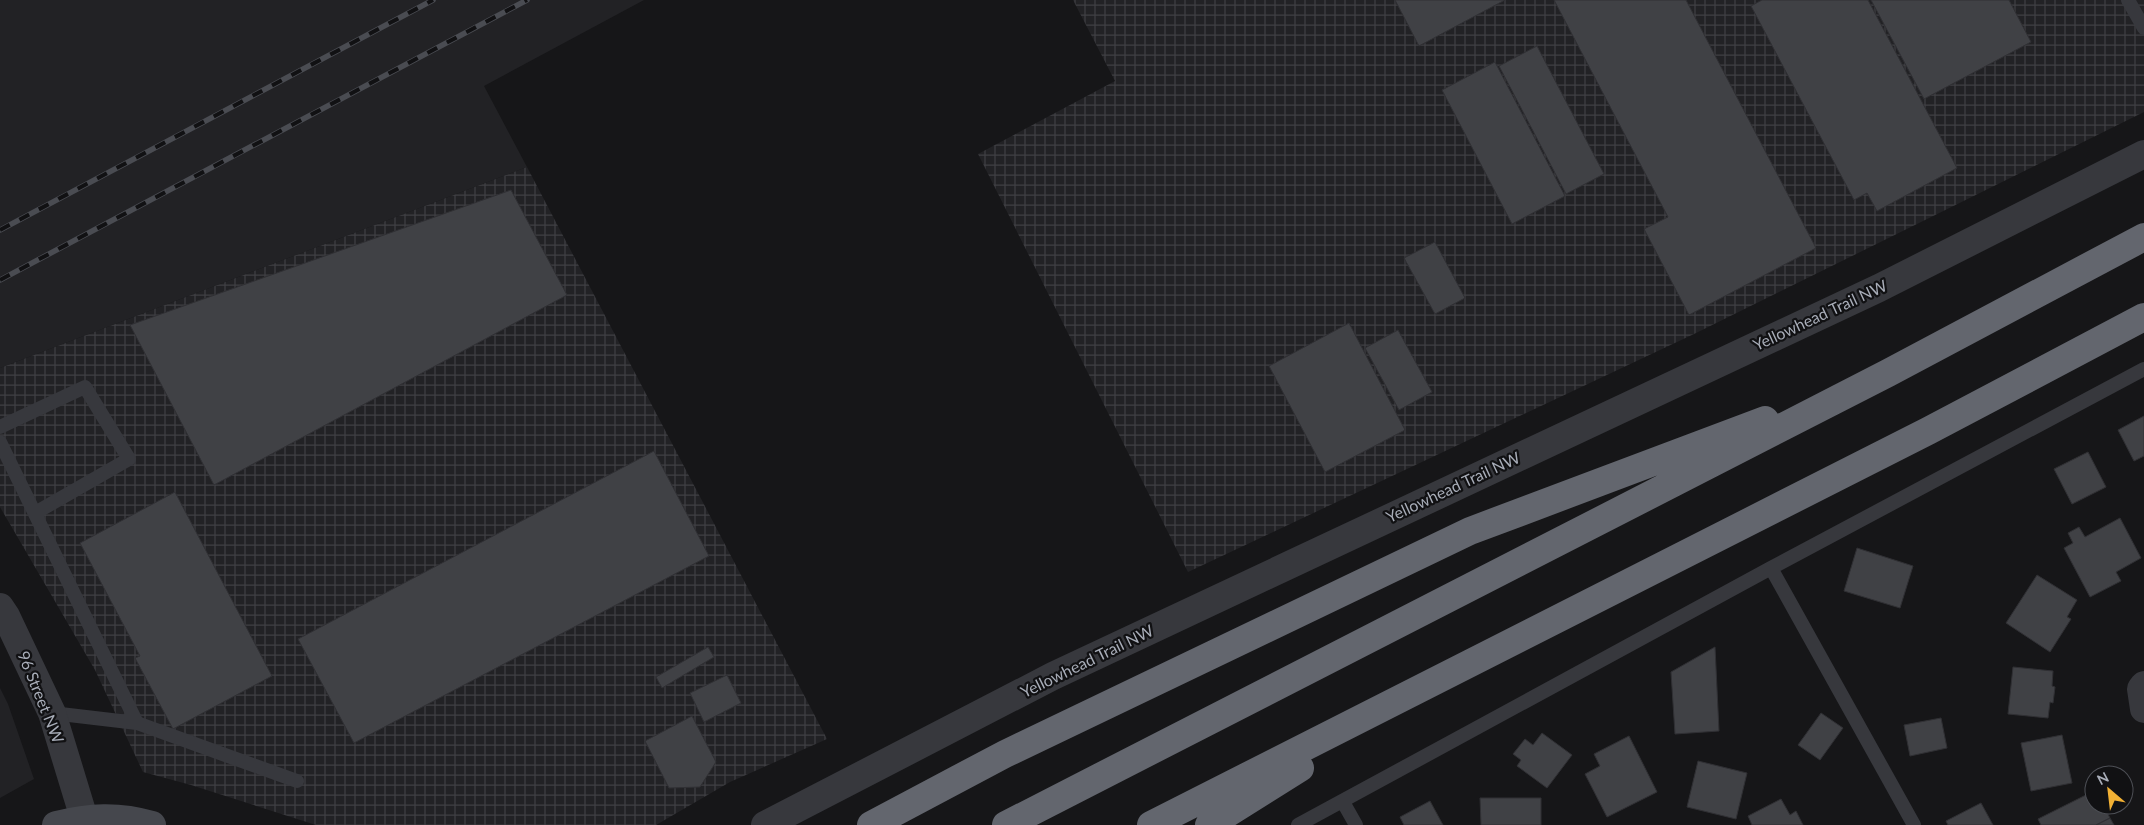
<svg xmlns="http://www.w3.org/2000/svg" width="2144" height="825" font-family="Lato,sans-serif">
<style>
.built{fill:#222225}
.industrial{fill:url(#industrial-grid)}
.building{fill:#404145;stroke:#303034}
.lines{fill:none;stroke-linecap:round;stroke-linejoin:round}
.lane{stroke:#37383d;stroke-width:14}
.street{stroke:#37383d;stroke-width:28}
.secondary{stroke:#45474d;stroke-width:28}
.highway{stroke:#63666e;stroke-width:28}
.rail-casing{stroke:#4a4c52;stroke-width:5.5}
.rail{stroke:#111113;stroke-width:4;stroke-dasharray:11;stroke-linecap:butt}
.labels{text-anchor:middle;stroke-width:4.5;stroke-linejoin:round;paint-order:stroke}
.street-label{font-size:16px;fill:#a8adb8;stroke:#111113}
</style>
<defs>
<pattern id="industrial-grid" width="8" height="8" patternUnits="userSpaceOnUse" patternTransform="scale(1.25)"><rect width="8" height="8" fill="#222225"/><path d="M0 4h8M4 0v8" fill="none" stroke="#3f3f43"/></pattern>
</defs>
<rect width="100%" height="100%" fill="#161618"/>
<path class="built" d="M0 0H644L484 86 527 167 0 368Z
M0 688 8 704 34 779 0 798Z"/>
<path class="industrial" d="M1073 0H2144V112L1694 334 1188 572 978 154 1115 81Z
M527 167 827 739 730 782 656 825H316L191 785 143 772 95 670 0 507V368Z"/>
<path class="building" d="M1395 0H1505L1419 46Z
M1554 0H1686L1816 248 1689 315 1644 229 1668 217Z
M1762 0H1868L1957 168 1877 211 1867 193 1854 200 1751 6Z
M1871 0H2009L2031 42 1924 99Z
M1537 46 1604 174 1566 194 1499 66Z
M1495 62 1565 196 1512 224 1442 90Z
M511 190 567 295 214 485 130 325Z
M1435 242 1465 298 1435 314 1404 258Z
M1349 323 1405 430 1325 472 1269 366Z
M1398 330 1432 392 1399 410 1365 348Z
M2144 416V456L2134 461 2118 430Z
M654 451 709 556 354 743 298 639Z
M2088 452 2106 487 2072 504 2054 469Z
M175 492 272 676 173 729 135 658 140 656 80 543Z
M2120 518 2141 558 2116 572 2121 581 2090 597 2064 548 2073 543 2068 533 2079 527 2085 537Z
M1857 548 1913 566 1900 608 1844 591Z
M2037 575 2077 600 2067 617 2071 619 2050 652 2006 623Z
M708 647 714 657 662 688 656 677Z
M1715 647 1719 731 1675 734 1671 672Z
M2013 667 2053 671 2052 686 2055 687 2053 703 2050 702 2048 718 2008 714Z
M727 675 741 703 704 722 690 693Z
M1821 713 1843 728 1820 760 1798 745Z
M692 716 716 762 700 787 669 788 645 741Z
M1941 718 1947 748 1910 756 1904 725Z
M1542 733 1572 755 1547 788 1517 766 1521 760 1513 754 1525 739 1533 745Z
M2062 735 2072 783 2031 791 2021 743Z
M1629 736 1657 792 1607 817 1585 774 1600 766 1594 754Z
M1698 761 1747 773 1736 819 1687 807Z
M2094 791V805H2103L2110 818 2096 825H2041L2038 819Z
M1480 798H1541V825H1481Z
M1781 799 1790 815 1796 811 1803 825H1752L1748 816Z
M1430 801 1443 825H1404L1400 817Z
M1981 803 1993 825H1948L1946 821Z
M2110 818 2114 825H2096Z"/>
<g class="lines">
<path class="lane" d="M2128 0 2144 28
M0 427 85 387 129 459 35 513
M0 442 137 723
M1771 568 1914 825
M52 713 137 723 297 781
M1343 802 1356 825
M1298 825 1771 568 2144 369"/>
<path class="street" d="M0 607 6 616 52 713 84 818
M2144 685 2141 689 2144 709
M765 825 1053 676 1879 288 2144 154"/>
<path class="secondary" d="M56 825C89 817 118 815 152 825"/>
<path class="highway" d="M871 825 1005 754 1470 531 1765 420
M1006 825 1888 373 2144 237
M1151 825 1928 431 2144 317
M1209 825 1300 768"/>
<defs>
<path id="rail" d="M0 230 433 0
M0 280 527 0"/>
</defs>
<use href="#rail" class="rail-casing"/>
<use href="#rail" class="rail"/>
</g>
<g class="labels">
<g class="street-label">
<text transform="translate(1820 315) rotate(-25)" y="6">Yellowhead Trail NW</text>
<text transform="translate(1453 487) rotate(-25)" y="6">Yellowhead Trail NW</text>
<text transform="translate(1087 661) rotate(-26)" y="6">Yellowhead Trail NW</text>
<text transform="translate(41 697) rotate(68)" y="6">96 Street NW</text>
</g>
</g>
<g transform="translate(2109 790) rotate(332)"><circle r="24" fill="#111113" stroke="#4d4f55"/>
<path d="M0-4L9 19L0 12L-9 19Z" fill="#f2b134"/>
<text y="-8" font-size="14" font-weight="bold" text-anchor="middle" fill="#a8adb8">N</text>
</g>
</svg>
